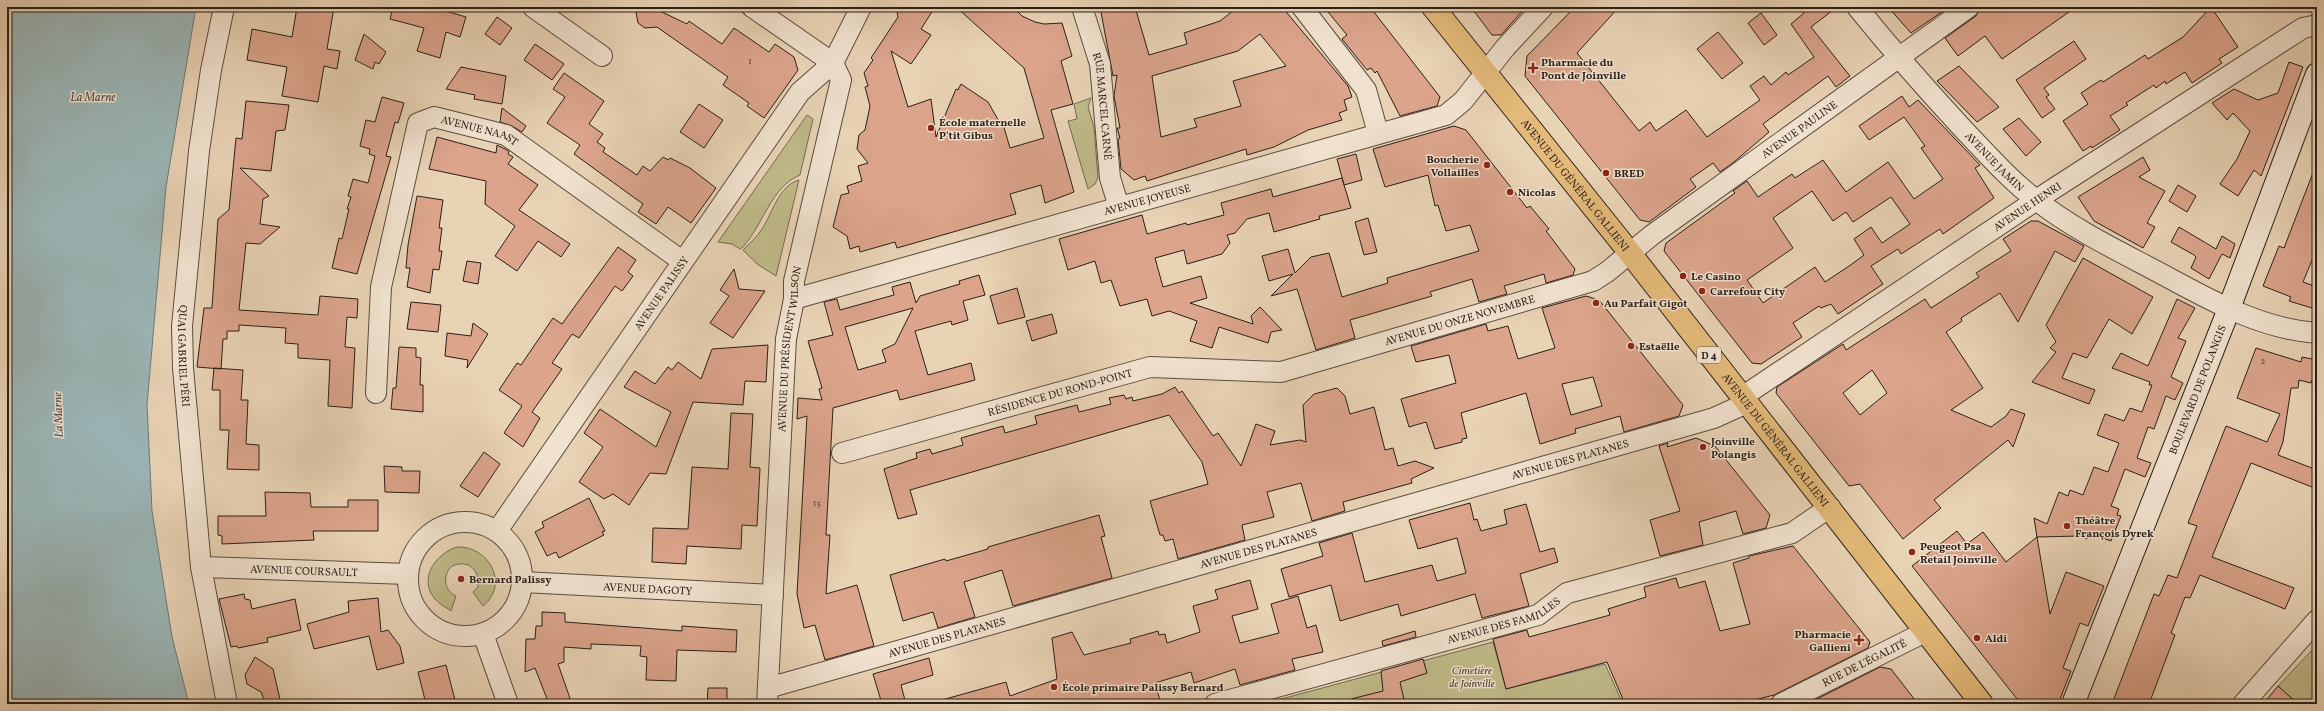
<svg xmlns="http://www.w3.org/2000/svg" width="2324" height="711" font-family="Vollkorn,serif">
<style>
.green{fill:#bfba88;stroke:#756c50}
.water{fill:#9bb6b7;stroke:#6e7a77}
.building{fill:#dba48b;stroke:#2b1f18;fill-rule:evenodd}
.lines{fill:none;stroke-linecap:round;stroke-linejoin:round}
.street-casing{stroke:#5a4c3f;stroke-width:22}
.secondary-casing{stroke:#2b1f18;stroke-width:24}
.primary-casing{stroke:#2b1f18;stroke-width:24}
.street{stroke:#f1e2cf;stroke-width:20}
.secondary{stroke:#f1e2cf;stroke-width:22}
.primary{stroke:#e4ba7a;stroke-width:22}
.poi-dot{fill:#8f2418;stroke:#f1e2cf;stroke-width:1.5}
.labels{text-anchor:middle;stroke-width:3;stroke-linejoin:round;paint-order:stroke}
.number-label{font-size:9px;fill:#574035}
.shield{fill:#f1e2cf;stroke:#665a4f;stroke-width:1}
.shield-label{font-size:10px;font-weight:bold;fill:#2b1f18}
.poi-label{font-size:11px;font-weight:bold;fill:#2b1f18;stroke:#f1e2cf;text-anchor:start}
.street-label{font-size:11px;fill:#2b1f18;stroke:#f1e2cf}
.park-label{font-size:11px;font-style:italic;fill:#504634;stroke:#f1e2cf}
.water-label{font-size:12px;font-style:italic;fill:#4d4c48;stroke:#f1e2cf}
</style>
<rect width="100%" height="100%" fill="#e9d3b5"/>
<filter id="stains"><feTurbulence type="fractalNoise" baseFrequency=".005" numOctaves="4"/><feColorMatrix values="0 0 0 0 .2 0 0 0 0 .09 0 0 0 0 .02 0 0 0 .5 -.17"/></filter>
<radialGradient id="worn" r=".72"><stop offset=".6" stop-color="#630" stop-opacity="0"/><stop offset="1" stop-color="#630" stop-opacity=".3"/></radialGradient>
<path class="green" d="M1091 98 1088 107 1094 127 1098 178 1095 184 1088 189 1068 121 1077 119 1074 104Z
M807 115 813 119 800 175C771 187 763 225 743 247L740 249 732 244 718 242Z
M799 180 776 276 757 264 743 250C750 243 757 237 762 229 772 214 779 185 799 180Z
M457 547C489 546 510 584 483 606L473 592 478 587C480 570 469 559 452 566 442 575 444 591 456 596L451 611C446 607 439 604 435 599 418 579 435 554 457 547Z
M1493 642 1506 689 1605 664 1623 704H1263Z
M2317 645V704H2298L2278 686Z"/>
<path class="water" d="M7 7H196L166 187 147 405 152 511 172 637 189 704H7Z"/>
<path class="building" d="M297 7H334L327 49 340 51 337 69 324 66 318 102 282 96 287 67 247 60 252 29 292 37Z
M393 7 418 11 419 7H432L466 17 460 37 446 32 440 58 417 51 424 28 390 19Z
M635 7H666L662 12 687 24 689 21 722 44 734 28 769 52 775 44 794 57 798 70 764 118 747 106 749 103 723 85 728 77 657 27 645 28 638 23Z
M896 7H935L921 29 931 35 911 64 891 51 908 107 931 99 936 137 956 89 958 90 961 84 988 102 1001 125 1003 124 1010 148 1044 138 1024 68 956 7H1013L1022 16 1035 22 1044 24 1062 23 1072 56 1061 61 1073 104 1051 110 1074 192 1045 203 1041 185 1010 194 1016 214 897 248 895 242 860 252 859 246 850 249 847 236 833 227 841 195 849 193 847 186 862 181 858 166 868 163 857 149 859 135 865 130 870 106 865 87 868 86 864 73 873 60 871 58 898 17Z
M1100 7H1135L1149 55 1187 44 1184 33 1220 21 1238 7H1282L1348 86 1352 97 1344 100 1347 110 1339 113 1342 120 1308 130 1274 147 1247 155 1246 149 1147 181 1145 176 1134 180 1121 169 1118 139 1120 138 1117 128H1120L1114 96 1117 75 1113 76ZM1260 34 1286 66 1233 81 1241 106 1194 119 1197 127 1161 137 1152 76 1238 51Z
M1324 7H1370L1440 97 1437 106 1400 116 1377 71 1375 73 1371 68 1367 70 1342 39 1347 35Z
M1471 7H1526L1501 35H1492Z
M1575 7H1619L1577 53 1639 131 1650 122 1656 131 1686 110 1707 137 1760 100 1750 86 1764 76 1771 85 1786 72 1788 75 1814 57 1791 24 1804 13 1800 7H1837L1811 27 1850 76 1836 87 1828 76 1763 124 1769 132 1734 162 1720 172 1713 163 1690 179 1696 187 1649 222 1640 220 1525 76 1527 56Z
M1888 7H1949L1911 33Z
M1980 7H2076L2002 59 1985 36 1958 56 1945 38 1976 16Z
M2211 7 2238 47 2219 59 2222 63 2192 83 2185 72 2166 84 2165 81 2156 88 2154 85 2126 103 2128 105 2110 116 2120 130 2092 148 2091 146 2083 151 2063 121 2088 104 2081 93 2101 80 2103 82 2145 55 2148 59 2183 37Z
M1761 13 1777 35 1764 45 1748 23Z
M497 17 512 28 500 45 485 34Z
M1718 32 1743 63 1722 79 1697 49Z
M364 34 386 52 379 64 375 62 373 69 355 60Z
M2074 41 2086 59 2044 88 2049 95 2046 97 2055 109 2042 118 2016 80Z
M535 44 564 64 552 80 524 60Z
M2289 62 2303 67 2270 153 2261 176 2254 170 2238 196 2220 184 2237 159 2250 131 2233 113 2227 120 2212 103 2234 89 2258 100 2278 93Z
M1959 66 1999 107 1977 122 1937 81Z
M461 67 506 76 502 104 474 99 475 95 446 89Z
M564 73 604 101 589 124 603 134 597 142 605 148 603 152 637 175 643 166 650 171 663 157 668 160 670 158 690 168 716 188 691 223 668 207 656 224 638 212 643 204 574 154 580 145 547 123 565 97 553 89Z
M1902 96 1909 107 1918 100 1980 165 1975 168 1994 198 1943 234 1940 229 1901 254 1898 249 1871 266 1883 284 1838 314 1831 304 1821 308 1819 306 1793 323 1802 337 1761 364 1752 363 1664 251 1666 243 1735 193 1733 191 1747 181 1758 197 1792 174 1795 178 1823 160 1846 192 1888 162 1914 199 1943 179 1921 148 1925 146 1904 117 1869 140 1859 126ZM1812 191 1833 221 1846 212 1853 222 1891 197 1910 224 1882 243 1871 227 1854 239 1864 255 1852 264 1825 282 1815 267 1763 303 1747 280 1793 248 1773 218Z
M382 97 404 103 398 123 395 122 386 156 391 157 357 274 332 268 339 238 342 239 349 209H347L351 197 348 196 353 179 368 183 375 156 369 154 370 149 360 146 366 120 375 122Z
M246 101 289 105 285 130 276 131 271 171 240 168 269 196 263 199 260 224 280 227 260 244 246 243 239 310 318 315 320 296 358 299 357 318 347 317 345 347 355 348 352 408 328 406 330 360 298 358V344L285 343 286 328 239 325V331H227V339H223L221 369 197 367 204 308H212L218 219 229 210 236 138 242 139Z
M699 104 723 120 704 148 680 132Z
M502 108 526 126 522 132 512 126 500 122Z
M2019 118 2041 142 2026 156 2003 129Z
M1454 126 1466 130 1527 208 1530 206 1549 229 1546 231 1575 269 1573 275 1546 283 1544 274 1504 286 1507 294 1479 302 1472 279 1430 292 1432 296 1350 320 1355 338 1316 350 1297 289 1271 296 1293 274 1269 281 1262 256 1288 249 1295 273 1311 257 1329 253 1342 297 1388 283 1387 278 1479 251 1470 225 1446 231 1438 205 1435 206 1428 175 1385 187 1373 149Z
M437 137 496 153 497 145 509 151 508 154 513 157 508 164 538 185 519 210 570 244 561 257 538 241 517 271 495 256 515 226 485 204 486 181 429 169Z
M1356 154 1362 180 1344 185 1337 159Z
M2143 157 2150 170 2139 177 2165 191 2147 223 2155 227 2143 248 2094 221 2078 197Z
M2316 165 2317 248 2303 282 2317 287V304H2314L2312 308 2289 301 2291 297 2263 286 2279 246 2284 248Z
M1342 178 1351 208 1319 216 1320 219 1274 232 1269 213 1247 219 1235 233 1227 235 1230 243 1222 254 1187 264 1184 250 1155 258 1163 287 1201 276 1207 298 1190 303 1253 324 1251 316 1260 307 1282 330 1271 332 1268 343 1219 327 1212 348 1190 341 1197 321 1169 311 1152 316 1147 299 1120 306 1111 280 1101 283 1095 261 1068 270 1059 239 1142 215 1147 234 1186 223 1187 225 1224 215 1221 203 1271 189 1273 197Z
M2178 185 2196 196 2187 212 2169 201Z
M417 196 443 200 439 228H442L439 251H442L439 270 433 269 430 293 407 287 410 268H406L408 245Z
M1368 218 1377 252 1364 255 1355 222Z
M2031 221H2038L2084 246 2075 262 2055 251 2018 322 2000 293 1961 318 1962 321 1946 332 1983 388 1951 410 1991 427 2006 416 2011 409 2025 414 2013 447 2008 440 1934 500 1941 508 1903 539 1860 484 1849 486 1776 393 1777 387 1843 344 1846 350 1925 299 1931 308 1979 277 1976 273 2011 251 2003 239ZM1872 370 1887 393 1860 415 1843 393Z
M2179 227 2216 249 2222 236 2235 244 2230 258 2222 254 2209 279 2191 268 2196 257 2194 255 2171 242Z
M618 247 636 260 628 272 633 276 622 291 615 286 579 338 572 334 552 363 562 369 532 412 540 418 523 447 504 433 522 406 499 390 517 363 521 365 553 318 562 324Z
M2083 258 2153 297 2132 334 2109 319 2087 358 2073 353 2062 378 2095 390 2089 404 2032 382 2056 352 2050 348 2056 342 2046 325Z
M467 261 481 263 478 284 463 281Z
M734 269 739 289 765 291 733 338 710 323 729 296 720 290Z
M979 275 985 295 963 301 968 320 952 325 951 321 915 331 928 375 971 363 975 380 900 400 897 390 833 408 826 535H830L826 594 857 585 874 646 825 660 815 625 804 628 797 594 807 416 797 419 798 398 822 400 819 389 822 388 808 341 833 335 824 302 837 299 840 310 894 295 892 287 910 282 916 303 920 296 960 284 959 281ZM913 308 895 344 882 350 886 362 858 370 845 327Z
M1017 288 1025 317 998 324 990 296Z
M1586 296 1599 300 1683 405 1679 416 1624 432 1620 416 1575 429 1576 433 1540 444 1526 393 1461 413 1467 438 1462 439V442L1435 449 1426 422 1409 427 1401 399 1456 383 1449 355 1416 362 1411 346 1486 324 1488 331 1508 326 1518 359 1555 348 1542 308ZM1593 377 1602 406 1571 415 1562 384Z
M2177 299 2195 308 2178 338 2186 341 2171 377 2183 383 2175 400 2166 396 2154 429 2148 427 2137 458 2151 463 2145 477 2125 469 2111 506 2119 509 2117 515 2121 516 2111 541 2089 533 2087 539 2080 536 2037 537 2034 518 2047 524 2059 492 2068 496 2070 490 2083 495 2094 467 2108 472 2119 443 2097 435 2105 414 2124 421 2130 408 2142 412 2152 385H2149L2150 382 2112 368 2121 353 2148 366Z
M411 302 441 305 438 332 407 329Z
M1052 314 1057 333 1032 341 1026 321Z
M473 323 488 334 467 368 468 360 445 356 447 333 471 336Z
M768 345 766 382 745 381 743 405 693 402 666 474 650 473 629 505 613 494 604 499 579 482 603 447 584 433 600 409 656 447 671 412 624 387 635 371 655 384 668 367 672 370 678 362 701 379 712 349Z
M399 347 416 348V357L421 358 420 385H423V412L391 409 393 388H396Z
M2256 348 2301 362 2302 357 2317 360V380H2312L2311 383 2299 380 2298 388H2291L2283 442 2278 455 2317 470V489L2251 463 2212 557 2294 588 2285 609 2200 575 2190 598 2185 597 2171 633 2175 635 2149 704H2112L2154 594 2159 596 2168 575 2177 578 2197 526 2188 523 2226 426 2267 442 2280 414 2237 398Z
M214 368 243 370 241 400H248L246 444 259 445V470L227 469 229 430H220V390H212Z
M1175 387 1179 393 1182 391 1213 436 1218 433 1241 466 1256 424 1275 431 1270 445 1300 440 1306 442 1303 405 1314 394 1337 388 1345 396 1350 414 1374 407 1385 450 1393 448 1398 466 1415 461 1434 468 1411 479 1412 483 1343 502 1345 511 1312 521 1301 483 1267 492 1274 517 1242 525 1245 540 1178 559 1173 539 1165 541 1163 535H1160L1150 501 1208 484 1202 462 1169 415 910 490 917 514 898 519 884 469 917 458 916 453 930 449 932 454 963 445 961 438 1003 426 1005 433 1037 424 1035 416 1077 405 1079 412 1111 404 1109 398 1124 395 1126 399 1132 397 1133 401 1162 394Z
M731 413 753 414 750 467 760 468 757 526 742 525 741 549 687 546 686 564 652 562 653 528 688 529 692 467 728 469Z
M1696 438 1715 446 1770 515 1766 528 1743 534 1736 511 1699 522 1703 545 1660 556 1650 520 1680 511 1659 446 1668 443 1667 447Z
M484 452 500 464 478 497 460 486Z
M384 466 402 467V471H420L419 493 385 492Z
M265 492 310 493 311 507H348V500H378V531H313L314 540 222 544V536L218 535V516H266Z
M589 498 605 531 602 532 604 535 559 558 556 552 547 556 535 532 544 527 542 522Z
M1470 503 1474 520 1477 519 1481 531 1507 524 1504 510 1526 504 1540 552 1554 548 1558 562 1520 574 1529 606 1482 618 1475 594 1401 616 1398 604 1340 621 1331 585 1289 597 1281 569 1323 556 1319 543 1352 533 1365 582 1432 565 1437 581 1466 573 1457 538 1418 549 1409 520Z
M1099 515 1105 536 1101 537 1112 578 1013 606 1002 570 964 582 975 617 938 628 933 612 903 621 890 575 945 559 946 561 988 549V547Z
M1957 531 1967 544 1983 532 2006 562 2037 537 2050 614 2066 572 2104 586 2088 626 2080 623 2071 647 2063 668 2071 671 2058 704H2021L1912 566Z
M1793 546 1870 642 1868 648 1774 695 1739 704H1625L1607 662 1506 689 1493 639 1527 630 1529 637 1610 615 1608 609 1646 597 1644 587 1676 578 1679 588 1705 581 1720 631 1750 624 1733 563 1749 558V556Z
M1250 580 1258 609 1232 616 1240 643 1279 633 1271 604 1298 596 1307 628 1316 625 1323 652 1292 659 1295 670 1240 685 1235 669 1194 683 1191 672 1155 683 1161 704H943L942 700 1006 682 1010 696 1057 679 1052 638 1072 632 1084 655 1131 643 1130 639 1158 631 1159 635 1165 634 1167 643 1200 632 1193 606 1218 599 1215 590Z
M244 594 245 599 250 600 252 609 295 599 301 630 267 638 268 642 238 648 237 646 231 647 219 599Z
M378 598 381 632 388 630 400 646 404 663 377 670 369 636 314 649 307 624 349 612 348 601Z
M542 612 565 613V622L682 631V626L737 630 736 652 677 650 676 681 646 680 647 657 640 656 641 646 591 644V649L564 647V662L558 664 572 704H549L535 668 525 672 526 639H535L536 626H542Z
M1415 631 1416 637 1383 646 1382 641Z
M255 657 273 669 281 704H266L261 692 247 684 245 675Z
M929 658 933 675 901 685 906 704H882L873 674Z
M1423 659 1427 673 1400 682 1405 704H1352L1351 699 1383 691 1381 671Z
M446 665 456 704H426L418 672Z
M1880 667 1891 669 1918 704H1807Z
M2278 686 2298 704H2263Z
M708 688H727V704H707Z"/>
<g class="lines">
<defs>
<g id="street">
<path id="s1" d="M224 7 211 70 199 151 182 326 183 368 201 567 227 704"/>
<path d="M533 7 602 56"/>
<path d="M752 7 833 63"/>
<path id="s2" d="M1082 7 1100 64 1110 178 1119 207"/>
<path d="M1302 7 1366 90 1378 133"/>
<path id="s3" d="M1857 7C1891 49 1927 90 1964 130 1987 154 2009 179 2036 200 2077 232 2125 254 2171 279 2217 304 2264 329 2317 333"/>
<path id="s4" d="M794 299 1446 115 1463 101 1505 48 1543 7"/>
<path id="s5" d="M376 393 381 287 418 123 434 117 506 135 682 261"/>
<path id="s6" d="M1742 397 2050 191 2303 28 2317 25"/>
<path id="s7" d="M842 453 1150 367 1281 372 1593 281 1607 272 1652 235 1969 7"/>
<circle cx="465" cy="579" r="57"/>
<path id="s8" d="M497 531 800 92 833 63 861 7"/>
<path id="s9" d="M201 567 408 574"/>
<path id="s10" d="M523 582 773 595"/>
<path d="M483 634 508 704"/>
<path id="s11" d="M768 688 1714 418 1747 403"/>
<path id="s12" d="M767 704 786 339 794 299V281L841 80 833 63"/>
<path id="s13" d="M1215 704 1538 615 1567 593 1792 533 1830 507"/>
<path id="s14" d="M1781 704 1925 632"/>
<path d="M2243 704 2317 620"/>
</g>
<g id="secondary">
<path id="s15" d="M2073 704 2225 319 2317 74"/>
</g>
<g id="primary">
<path id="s16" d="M1433 7 1630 253 1982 704"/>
</g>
</defs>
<use href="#street" class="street-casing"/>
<use href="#secondary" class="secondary-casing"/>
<use href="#primary" class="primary-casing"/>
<use href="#street" class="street"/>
<use href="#secondary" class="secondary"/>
<use href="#primary" class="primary"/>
</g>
<g class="poi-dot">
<path d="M1531 62h4v4h4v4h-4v4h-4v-4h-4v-4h4z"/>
<circle cx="931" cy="128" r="4"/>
<circle cx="1487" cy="165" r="4"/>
<circle cx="1606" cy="173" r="4"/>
<circle cx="1510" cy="192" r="4"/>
<circle cx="1683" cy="276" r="4"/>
<circle cx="1702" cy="291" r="4"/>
<circle cx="1596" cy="303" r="4"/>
<circle cx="1631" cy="346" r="4"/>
<circle cx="1703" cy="447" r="4"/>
<circle cx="2067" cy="526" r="4"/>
<circle cx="1912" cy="552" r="4"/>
<circle cx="461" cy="579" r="4"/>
<circle cx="1977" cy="638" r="4"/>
<path d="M1857 634h4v4h4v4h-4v4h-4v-4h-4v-4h4z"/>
<circle cx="1054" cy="687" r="4"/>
</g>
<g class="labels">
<g class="number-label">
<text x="750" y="64">1</text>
<text x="2263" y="364">2</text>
<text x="817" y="506">15</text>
</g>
<rect class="shield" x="1697" y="347" width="24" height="16" rx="3"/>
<g class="shield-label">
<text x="1709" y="359">D 4</text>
</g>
<g class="poi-label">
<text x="1541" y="66">Pharmacie du<tspan x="1541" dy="13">Pont de Joinville</tspan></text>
<text x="939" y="126">École maternelle<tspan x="939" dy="13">P'tit Gibus</tspan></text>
<text x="1479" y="163" text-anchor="end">Boucherie<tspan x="1479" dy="13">Vollailles</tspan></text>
<text x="1614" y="177">BRED</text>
<text x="1518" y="196">Nicolas</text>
<text x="1691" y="280">Le Casino</text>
<text x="1710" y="295">Carrefour City</text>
<text x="1604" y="307">Au Parfait Gigot</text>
<text x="1639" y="350">Estaëlle</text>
<text x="1711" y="445">Joinville<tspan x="1711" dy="13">Polangis</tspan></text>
<text x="2075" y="524">Théâtre<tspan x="2075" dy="13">François Dyrek</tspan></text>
<text x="1920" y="550">Peugeot Psa<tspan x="1920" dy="13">Retail Joinville</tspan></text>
<text x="469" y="583">Bernard Palissy</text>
<text x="1851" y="638" text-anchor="end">Pharmacie<tspan x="1851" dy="13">Gallieni</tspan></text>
<text x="1985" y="642">Aldi</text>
<text x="1062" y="691">École primaire Palissy Bernard</text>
</g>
<g class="street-label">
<text dy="4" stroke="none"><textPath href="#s2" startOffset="102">RUE MARCEL CARNÉ</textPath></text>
<text dy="4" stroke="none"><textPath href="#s7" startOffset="1032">AVENUE PAULINE</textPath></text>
<text dy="4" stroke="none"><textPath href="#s5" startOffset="339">AVENUE NAAST</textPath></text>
<text dy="4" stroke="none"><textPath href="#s3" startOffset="207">AVENUE JAMIN</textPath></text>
<text dy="4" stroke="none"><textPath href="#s16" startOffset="228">AVENUE DU GÉNÉRAL GALLIENI</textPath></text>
<text dy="4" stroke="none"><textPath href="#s4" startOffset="367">AVENUE JOYEUSE</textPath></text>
<text dy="4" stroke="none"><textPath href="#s6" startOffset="343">AVENUE HENRI</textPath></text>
<text dy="4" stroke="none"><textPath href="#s8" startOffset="289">AVENUE PALISSY</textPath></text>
<text dy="4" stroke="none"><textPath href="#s7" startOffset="637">AVENUE DU ONZE NOVEMBRE</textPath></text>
<text dy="4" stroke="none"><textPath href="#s12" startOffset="356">AVENUE DU PRÉSIDENT WILSON</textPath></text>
<text dy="4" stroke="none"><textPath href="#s1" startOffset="352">QUAI GABRIEL PÉRI</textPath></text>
<text dy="4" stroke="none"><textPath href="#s15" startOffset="338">BOULEVARD DE POLANGIS</textPath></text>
<text dy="4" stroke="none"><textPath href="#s7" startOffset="226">RÉSIDENCE DU ROND-POINT</textPath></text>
<text dy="4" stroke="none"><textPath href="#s16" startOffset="552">AVENUE DU GÉNÉRAL GALLIENI</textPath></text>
<text dy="4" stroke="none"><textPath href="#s11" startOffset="834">AVENUE DES PLATANES</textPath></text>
<text dy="4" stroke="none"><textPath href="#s11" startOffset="510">AVENUE DES PLATANES</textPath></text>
<text dy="4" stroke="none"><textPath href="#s9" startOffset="103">AVENUE COURSAULT</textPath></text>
<text dy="4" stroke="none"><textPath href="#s10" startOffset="125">AVENUE DAGOTY</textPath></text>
<text dy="4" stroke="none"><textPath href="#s13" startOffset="301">AVENUE DES FAMILLES</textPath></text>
<text dy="4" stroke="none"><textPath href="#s11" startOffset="186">AVENUE DES PLATANES</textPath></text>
<text dy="4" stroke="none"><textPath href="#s14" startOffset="93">RUE DE L'ÉGALITÉ</textPath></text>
</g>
<g class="park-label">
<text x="1472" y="674">Cimetière<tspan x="1472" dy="13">de Joinville</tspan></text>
</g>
<g class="water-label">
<text x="93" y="101">La Marne</text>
<text transform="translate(58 415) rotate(-92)" y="4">La Marne</text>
</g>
</g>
<rect width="2324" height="711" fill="none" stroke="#e9d3b5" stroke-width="24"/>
<rect x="8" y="8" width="2308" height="695" fill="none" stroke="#2b1f18" stroke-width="2"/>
<rect x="12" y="12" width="2300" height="687" fill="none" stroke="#2b1f18"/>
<rect width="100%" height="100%" filter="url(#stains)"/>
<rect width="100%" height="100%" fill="url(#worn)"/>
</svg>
